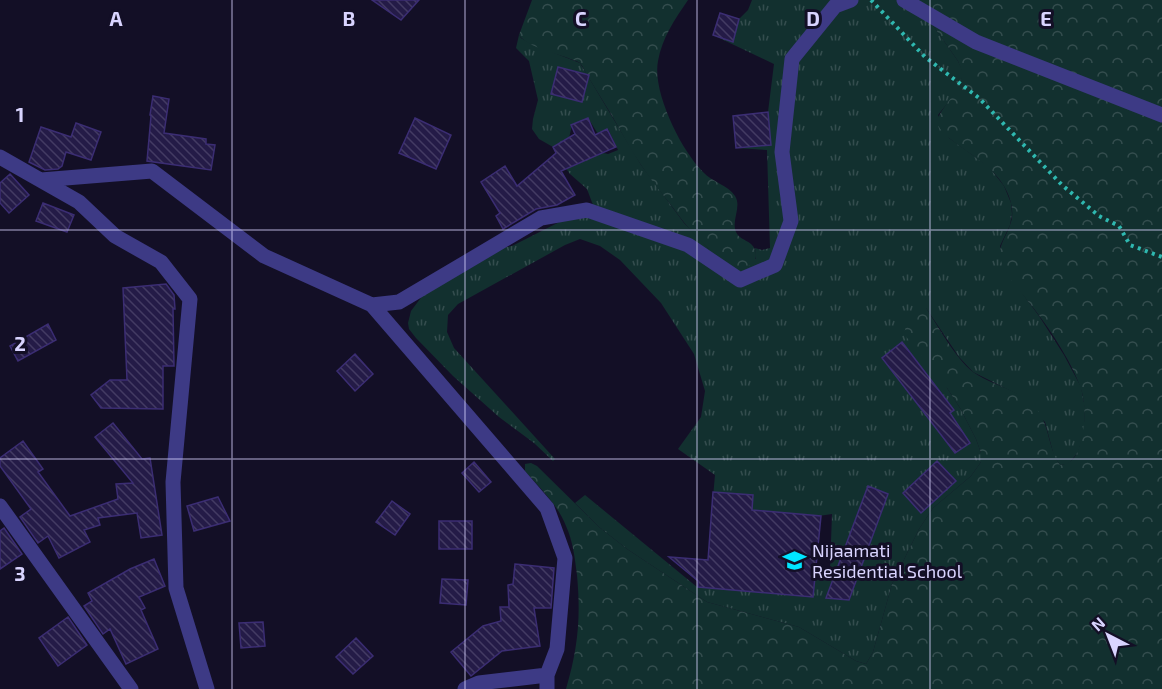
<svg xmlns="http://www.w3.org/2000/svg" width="1162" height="689" font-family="'Exo 2',sans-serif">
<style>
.grass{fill:url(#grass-tufts)}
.forest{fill:url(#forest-crowns)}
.building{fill:url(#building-back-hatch);stroke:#3b2d73;stroke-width:1.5}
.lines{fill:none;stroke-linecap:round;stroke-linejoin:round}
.path{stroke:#2fb8b0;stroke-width:4;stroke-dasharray:3 4.5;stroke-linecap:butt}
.street{stroke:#3d3a85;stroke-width:15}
.grid{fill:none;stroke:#d9d4ff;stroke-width:1.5;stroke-opacity:0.55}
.labels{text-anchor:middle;stroke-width:6;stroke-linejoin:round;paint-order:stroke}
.poi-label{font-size:18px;fill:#d9d4ff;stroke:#130f26;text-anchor:start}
.grid-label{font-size:20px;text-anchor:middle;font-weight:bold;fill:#d9d4ff;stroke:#130f26;stroke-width:6;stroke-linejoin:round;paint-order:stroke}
</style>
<defs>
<pattern id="grass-tufts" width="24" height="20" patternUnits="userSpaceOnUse" patternTransform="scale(1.5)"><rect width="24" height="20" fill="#12302f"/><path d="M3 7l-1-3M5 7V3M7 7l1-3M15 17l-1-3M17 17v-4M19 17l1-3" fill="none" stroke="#344d4e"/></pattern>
<pattern id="forest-crowns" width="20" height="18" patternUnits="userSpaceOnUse" patternTransform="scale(1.5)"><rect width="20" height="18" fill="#12302f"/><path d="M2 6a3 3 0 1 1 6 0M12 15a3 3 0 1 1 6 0" fill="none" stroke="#344d4e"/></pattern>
<pattern id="building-back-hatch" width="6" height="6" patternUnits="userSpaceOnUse" patternTransform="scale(1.5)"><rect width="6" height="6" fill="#241b47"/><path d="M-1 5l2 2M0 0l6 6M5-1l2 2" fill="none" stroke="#433b63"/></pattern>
</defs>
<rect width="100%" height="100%" fill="#130f26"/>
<path class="grass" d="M752 0H915L958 61C959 64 961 67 962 70 965 86 947 103 938 115L949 138 989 167 1004 186 1011 203 1012 214 1010 225 1000 246 1007 273 1039 316 1064 355 1081 387 1085 408 1084 432 1078 452 1071 461 1067 464 1060 465 1054 456 1045 422 1017 394 973 372 959 357 926 308 947 388 960 408 976 439 981 453V462L971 476 933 508 919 529 892 584 873 652 866 664 856 661 799 627 707 602 627 549 599 527 575 503 585 495 697 587 700 559 830 570 832 514 710 532 715 475 678 449 701 417 705 391 694 354 661 303 620 260 600 246 580 239 565 245 458 304 448 315 447 332 454 348 555 459 553 461 534 443 499 417 453 376 416 338 409 329 408 323 411 311 423 295 491 250 512 246 593 205 587 189 570 174 565 167 603 153 608 154 618 150 608 129 598 134 588 118 572 125 569 138 553 147 539 139 532 129 533 119 538 100 529 61 516 48 519 35 521 38 531 44 580 63 641 165 684 223 709 249 756 259 755 248 762 250 770 248 767 150 736 148 733 116 768 112 774 64 713 35 720 13 739 19 748 10Z"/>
<path class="forest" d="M532 0H688C675 19 662 38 658 61 652 92 681 150 703 172 712 182 728 185 735 196 742 207 731 220 736 232 740 241 752 240 755 250 757 256 756 262 750 265 728 278 685 225 674 209 663 195 651 180 641 165 630 149 621 131 611 114 603 101 595 88 587 75 585 72 583 66 580 63 578 61 572 60 568 58 554 53 528 47 519 35Z
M915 0H1162V689H566C578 648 581 618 577 575 575 559 573 541 566 526 558 505 539 487 525 471V464L531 463 537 466 599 527 627 549 707 602 799 627 856 661 866 664 873 652 892 584 919 529 933 508 971 476 981 462V453L976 439 960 408 947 388 904 334C907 322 909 311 918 304L926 308C938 326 956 359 973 372 991 385 1018 389 1034 406 1050 422 1047 447 1060 465 1072 464 1077 456 1080 444 1085 426 1087 405 1080 386 1071 361 1048 326 1031 305 1021 292 1008 279 1002 264 996 247 1005 240 1010 225 1015 213 1011 198 1004 186 994 169 976 158 961 147 953 141 942 134 938 125 933 113 963 91 962 73 962 69 959 65 958 61Z"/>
<path class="building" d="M372 0H419L401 20Z
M720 13 739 19 733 42 713 35Z
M558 67 589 75 582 102 551 94Z
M153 96 169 99 164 133 206 139V144L215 145 211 170 147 161 151 116 150 115Z
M768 112 771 145 736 148 733 116Z
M415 118 451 135 436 169 399 153Z
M588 118 595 135 607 129 616 147 561 171 575 195 557 205 536 209 503 229 496 216 500 213 481 182 505 166 517 186 556 153 553 147 575 134 571 125Z
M76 123 101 132 91 160 66 152 62 166 58 169 45 170 29 162 41 127 71 137Z
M10 174 29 195 9 213 0 203V183Z
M43 203 74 215 67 232 36 221Z
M166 284 174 295 175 309H173L174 366H163V409L101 408 91 395 110 380H127L123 288Z
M48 324 56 340 18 361 10 346Z
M902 342 954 410 950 413 970 443 955 453 882 358Z
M355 354 373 374 355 391 337 371Z
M113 423 142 459 150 458 162 535 141 538 137 513 98 518 100 525 84 530 90 542 59 558 48 536 38 543 20 517 31 509 0 466V458L23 441 43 469 38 472 70 516 118 499 116 484 133 483 95 437Z
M937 461 956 481 921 513 903 493Z
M474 462 491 482 479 492 462 473Z
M868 486 888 494 849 600 826 598Z
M713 492 753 495 752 510 821 516 813 597 698 587V581L669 557 708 560Z
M218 497 230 521 194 531 187 506Z
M392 501 410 514 395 535 376 522Z
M439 521H472V549H439Z
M4 528 22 554 0 569V531Z
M154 559 165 586 139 597 145 608 141 610 158 649 126 664 110 629 103 634 84 606 92 601 88 593 130 569Z
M515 564 554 568 551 608H534L540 646 502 651 471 676 451 652 483 626 501 621 500 607H509L508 585 513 584Z
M442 579 468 580 466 605 440 603Z
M68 617 87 645 58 666 39 638Z
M263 622 265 646 241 648 239 623Z
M356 638 373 656 353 674 336 657Z"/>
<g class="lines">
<path class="path" d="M871 0 925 57 979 98 1062 185 1099 216 1119 226 1130 245 1162 257"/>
<path class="street" d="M904 0 976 42 1162 115
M0 157 79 202 115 236 161 262 190 299 173 482 176 588 207 689
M41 180 152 171 264 256 372 305 547 508 565 558 557 649 547 675V689
M372 305 399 302 541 218 587 210 688 245 740 280 775 265 791 221 782 152 792 59 835 6 851 0
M0 506 131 689
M465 689 479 683 547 675"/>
</g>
<path class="grid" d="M232 0V689M465 0V689M697 0V689M930 0V689M0 230H1162M0 459H1162"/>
<defs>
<symbol id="school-bare" viewBox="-9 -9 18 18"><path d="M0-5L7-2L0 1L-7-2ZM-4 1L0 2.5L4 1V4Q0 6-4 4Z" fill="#00e5ff" stroke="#130f26" stroke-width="2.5" paint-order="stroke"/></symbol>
</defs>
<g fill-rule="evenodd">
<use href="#school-bare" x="778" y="544" width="33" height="33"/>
</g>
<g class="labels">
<g class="poi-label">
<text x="812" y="557">Nijaamati<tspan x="812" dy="21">Residential School</tspan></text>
</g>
</g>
<g class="grid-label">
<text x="116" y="26">A</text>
<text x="349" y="26">B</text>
<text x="581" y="26">C</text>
<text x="813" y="26">D</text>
<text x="1046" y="26">E</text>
<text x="20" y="122">1</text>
<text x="20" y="351">2</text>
<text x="20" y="581">3</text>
</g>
<g transform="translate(1108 635) rotate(318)" stroke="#130f26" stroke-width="4.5" paint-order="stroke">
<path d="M0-4.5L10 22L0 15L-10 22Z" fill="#d9d4ff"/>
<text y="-9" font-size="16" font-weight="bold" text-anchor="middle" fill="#d9d4ff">N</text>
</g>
</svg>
